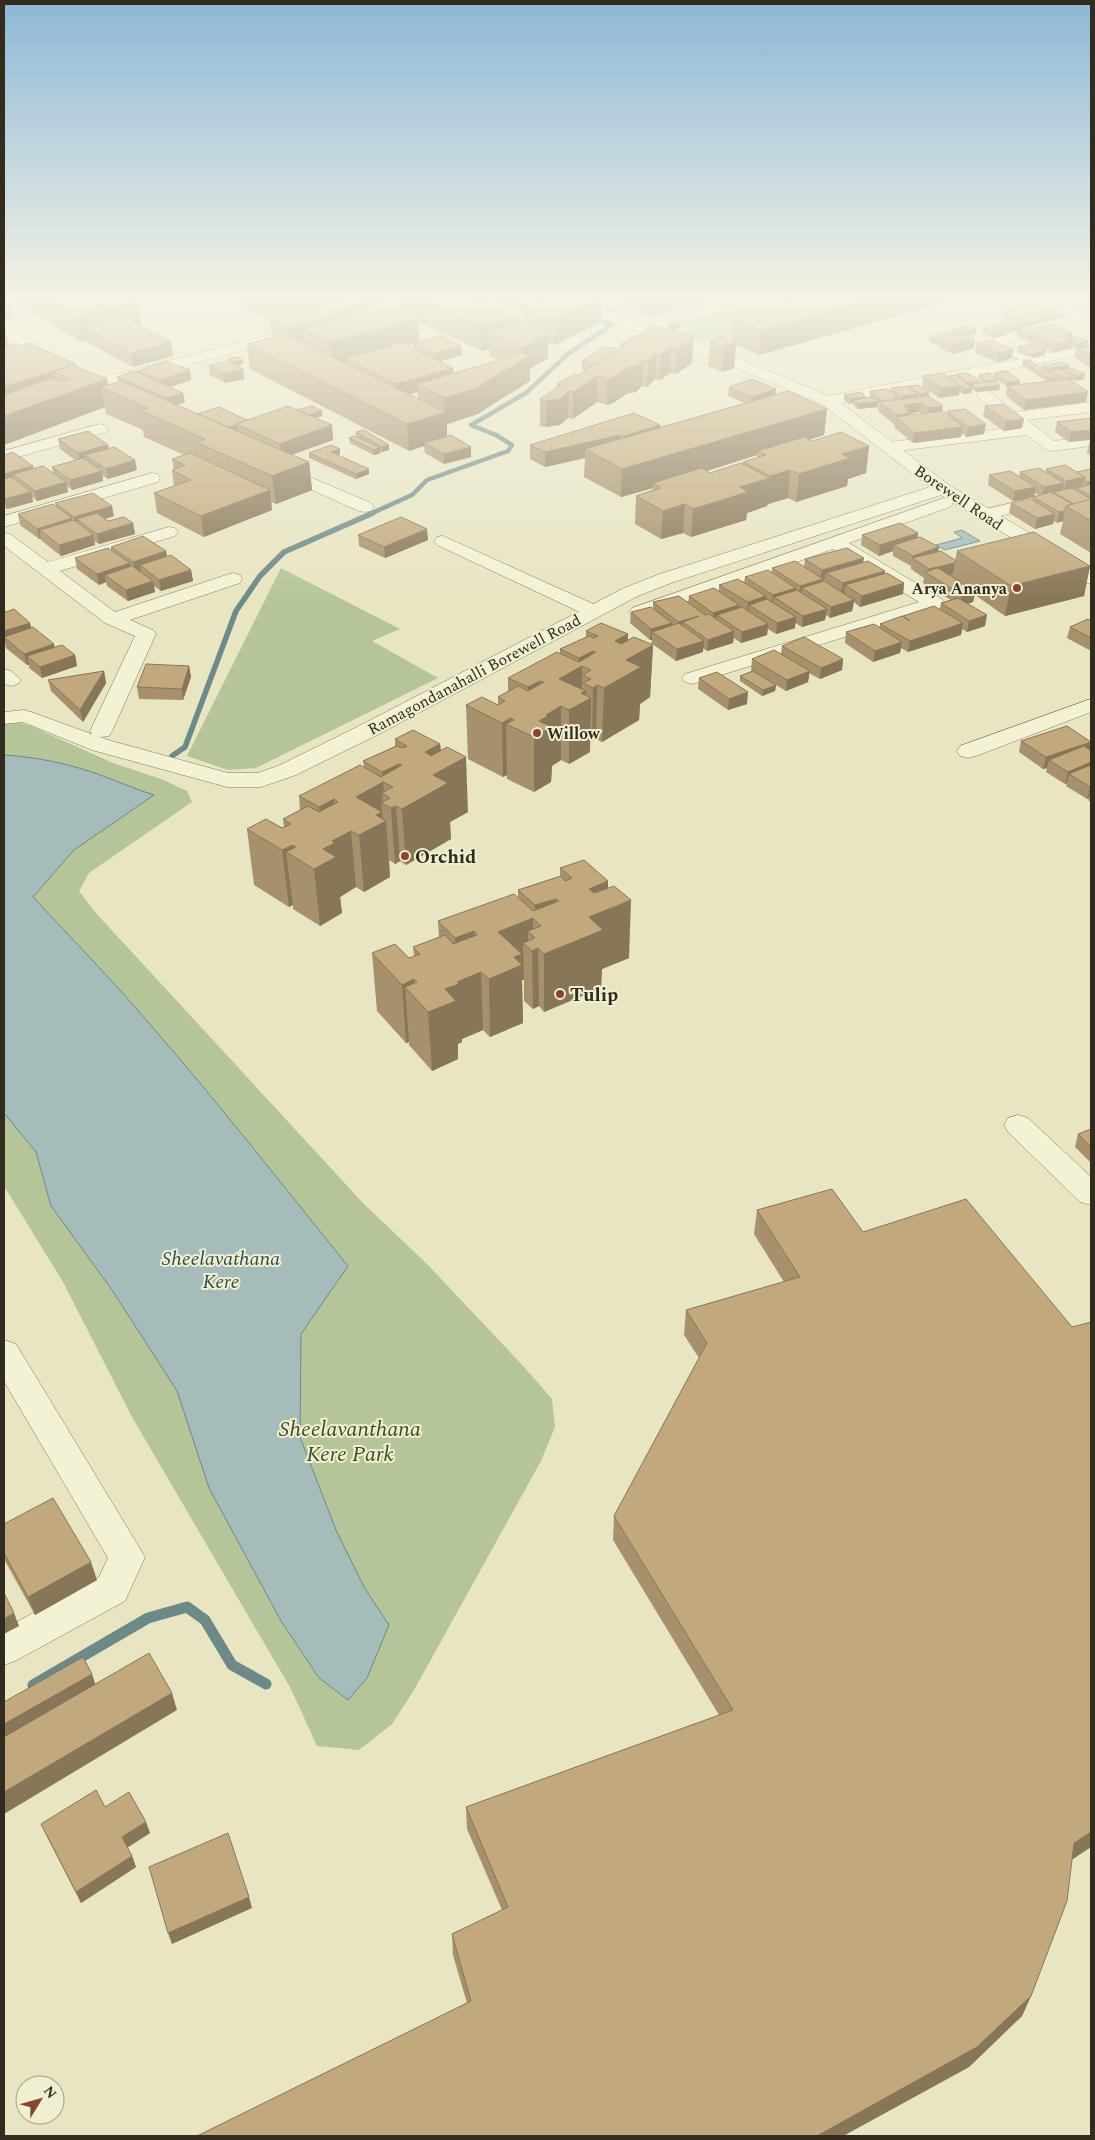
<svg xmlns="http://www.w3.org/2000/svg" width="1095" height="2140" font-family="Spectral,serif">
	<rect width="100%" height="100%" fill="#e8e5c3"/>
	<g fill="#b6c599">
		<path d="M763,300H861L701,343L675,333L689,329L675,323Z"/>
		<path d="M281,568L400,629L372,641L438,678L256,768L228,770L187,756Z"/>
		<path d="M4,722L20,723L31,726L113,763L161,779L187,791L192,802L89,873L79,891L95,912L363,1203L428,1265L525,1368L552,1399L555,1427L541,1461L414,1690L392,1724L359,1750L317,1746L291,1689L132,1417L63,1282L4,1186Z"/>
	</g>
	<g fill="#a5bcba" stroke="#6d8988">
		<path d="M962,530L980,541L945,550L936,545L962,538L954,532Z"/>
		<path d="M4,755C37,757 71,764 103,776C120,782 137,790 154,795L74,850L33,897C74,941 115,983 154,1029C221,1106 284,1187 348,1266L301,1334L300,1437L336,1530L364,1587L389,1625L367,1678L348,1700L319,1678L281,1621L209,1488L177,1391L112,1290L51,1206L36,1152L4,1113Z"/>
	</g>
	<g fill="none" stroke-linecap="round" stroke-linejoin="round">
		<path stroke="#6d8988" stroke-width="4.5" d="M370,514L412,495L427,480L508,451L512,445L496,435L471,425L526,393L568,354L612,325L597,318L621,305L644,300"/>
		<path stroke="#6d8988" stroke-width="5.5" d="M172,756L185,747L236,611L260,576L284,552L373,513"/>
		<path stroke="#6d8988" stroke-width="11" d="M33,1685L148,1618L187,1607L205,1620L232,1665L266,1684"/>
		<g stroke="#81785c" stroke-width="1">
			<g id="minor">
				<path d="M401,300H421L419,303L358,321L353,320L351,317L353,314Z"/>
				<path d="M1091,307V316L1008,343L1036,355L1091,345V353L828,406L822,404L820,401L822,398L828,396L1019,359L993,347L990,342L992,339Z"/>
				<path d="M4,327L9,328L90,381L284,331L289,332L291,335L289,338L88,391L83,389L4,337Z"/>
				<path d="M984,390L989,392L1016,412L1091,402V412L1027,420L1054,441L1091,436V446L1051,451L1045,449L1027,435L890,452L884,450L882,447L884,444L890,442L1016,427L979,398L976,395L979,392Z"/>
				<path d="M100,424L106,426L108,429L106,432L4,461V451Z"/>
				<path d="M277,463L371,503L374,507L371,511L365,512L359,511L271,472L269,468L271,464Z"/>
				<path d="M152,473L158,474L160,478L158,482L4,527V516Z"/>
				<path d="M1091,484V494L984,520L978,519L975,515L978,511Z"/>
				<path d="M944,498L950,499L953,503L950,507L849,543L942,599L945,603L942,607L692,684L685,682L682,678L685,674L919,602L833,549L646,616L639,618L632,616L629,612L632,608Z"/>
				<path d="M169,527L175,528L178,532L175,536L60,571L115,612L226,575L233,573L240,575L242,579L240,583L130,620L153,630L156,634L112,731L109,736L101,737L93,736L90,731L135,636L105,623L4,546V533L10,534L48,562Z"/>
				<path d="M443,536L600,607L603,611L600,615L593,617L586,615L437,545L434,541L437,537Z"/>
				<path d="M4,669L11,671L21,680L18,684L11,686L4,684Z"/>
				<path d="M1091,699V712L976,756L968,758L960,756L957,751L960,746Z"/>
				<path d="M1018,1115L1028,1118L1091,1177V1205L1080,1202L1008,1132L1004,1125L1008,1118Z"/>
				<path d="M4,1340L16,1344L145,1557L125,1601L17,1660L4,1665V1629L99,1577L108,1558L4,1381Z"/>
			</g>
		</g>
		<g stroke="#81785c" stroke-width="1">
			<path id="tertiary" d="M548,300H570L591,305L723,352L834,398L949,485L1091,570V584L1084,582L941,495L671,583L638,596L381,733L296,775L261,787H227L92,750L23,722L4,724V712L24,710L31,712L108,740L228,773H258L280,765L365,723L624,588L657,575L930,487L822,404L713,358L581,311L550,303Z"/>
		</g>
		<use href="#minor" fill="#f4f2d5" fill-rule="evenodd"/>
		<use href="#tertiary" fill="#f4f2d5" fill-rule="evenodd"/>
	</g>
	<g fill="#a7916c" fill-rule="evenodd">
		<path d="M12,300H135L142,326H140L171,342L173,356L133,367L87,342V340L80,341L12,302Z"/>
		<path d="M240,300H397L377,305L371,302V309L401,310L400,300H601V322L555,345L548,343V358L530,369V381L490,406L478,414L447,424V437L471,447V457L444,464L425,453L424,446L409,451L250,369L247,344L272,337L270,320L240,306ZM494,301V305L509,310L516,307V311L523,313V322L520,323L486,304ZM418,322L482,351L489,349V356L498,360L453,373V368L440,361L462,355L419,342ZM413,344V348L407,346ZM418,392V399L409,394Z"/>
		<path d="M627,300H719L649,317L627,307Z"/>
		<path d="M798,300H953L759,355L736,345L734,368L722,372L708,366L710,341H730L732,317Z"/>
		<path d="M1036,311L1064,317L1048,321H1047V322L1027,327L1026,326L1025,328L1008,333L1006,332L1005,335L994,338L982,333L983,329L997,327L998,324L1011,320L1002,317L1003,312L1029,315L1036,313Z"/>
		<path d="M668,323L681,327L672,330L668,328Z"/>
		<path d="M5,328L8,346H17L77,367L108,385L118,382L117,377L137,372V371L190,370L191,380L171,387L183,393L185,402L177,405L198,414L247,420L297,410L322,416L316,418L332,425L333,440L292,455L309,462L312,490L276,504L271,502L272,510L204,537L157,513L154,493L174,486L172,470H174L172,459L184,455L144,437L143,430L106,414L105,407L4,445Z"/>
		<path d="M649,328L692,360V363L676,374L670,373L660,380L655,379L647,387L642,386L636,392L628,393L613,403L607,405L597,402L573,419L568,418L560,425L546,427L540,426V399L557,388V384L579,375L585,371L582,370V361L618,349L620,347L621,344L627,341L628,339L637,336Z"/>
		<path d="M976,329L975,334L968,336L974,348L953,354L938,347L939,345L929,342V337L950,334L951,330Z"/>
		<path d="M1017,332L1072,336L1087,346L1082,347L1091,346V368L1074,357L1076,348L1072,347V348L1054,353L1030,343L1031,341H1028L1017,337Z"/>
		<path d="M977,344L1013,349L1012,358L997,362L975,353Z"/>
		<path d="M1018,347L1045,355L1032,358L1017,352Z"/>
		<path d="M228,359L243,364L237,366L243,369L244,379L225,383L210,375L209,365L228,361Z"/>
		<path d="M1023,360L1041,368L1042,366L1069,365V368L1084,379L1075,381L1072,379V381L1086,402L1024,410L1006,396L1007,387L997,380V382L1000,385L999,390L976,392L972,389L971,393L963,394L959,391V395L939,398L922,386L923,376L948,377L956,375V374L979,381V383L982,382L978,379L979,375L994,377L995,373L1019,385L1046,381L1022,365Z"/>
		<path d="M909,386L929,392V396L942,411L947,414V411L984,434L966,437L962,433L961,437L913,443L894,427L895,425L878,411L879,404L878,403V407L858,409L853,405V403L849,404L844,400V395L866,398H871L869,396L870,391H891V388H909ZM919,412L921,414L910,415V414Z"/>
		<path d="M729,387L775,394L827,409L824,435L809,440L812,441L869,446L866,473L848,479L847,486L796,502L788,498L768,504L767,506L747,513L746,520L691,537L683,533L661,539L635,524L636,496L652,490L653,488L621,497L584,477L585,458L545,467L530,459V445L660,425V428L744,403L728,396ZM757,455V458L743,462V464L710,473L707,471Z"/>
		<path d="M985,406L1022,428L1004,431L983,416Z"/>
		<path d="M1091,418L1069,442L1055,432L1057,422Z"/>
		<path d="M356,432L389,450L382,452L380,451L381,453L374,455L350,443L349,438L356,437Z"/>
		<path d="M58,439L108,445L109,449L137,470L108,479L102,475L103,481L72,490L67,486L68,492L37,501L32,497L33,502L7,509L4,507V455L33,466V469L53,473L52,467L75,460L60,449Z"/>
		<path d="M1091,442V456L1087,453L1089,443Z"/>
		<path d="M340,449V454L337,455L369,474L356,479L309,458V453Z"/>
		<path d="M1046,469L1077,472L1091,469V553L1060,534L1063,521L1057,523L1054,521L1053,524L1035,529L1009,513L1011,503L1032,500L1033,497L1013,501L988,485L989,475L1019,476L1020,472H1046ZM1035,493L1039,495L1034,496Z"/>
		<path d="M55,503L114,516L105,519L108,521L133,523L135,534L99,544L94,541L95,545L61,556L42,541L41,539H39L20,525L18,514L56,507Z"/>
		<path d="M918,533V538L939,547L938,552L955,560L957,551L1090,566L1084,596L1005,616L975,595L973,602L968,604L985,626L967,632L962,629L961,635L908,652L901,648L900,653L873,662L845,643L846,632L880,628V624L903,617V616L940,609L941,603L951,600L923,583L924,578L911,569V566L893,556V551L879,556L861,545L862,535Z"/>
		<path d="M358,535L428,540L385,558L359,546Z"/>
		<path d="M111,547L167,557L191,570L193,581L161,591L154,586L155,592L128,601L107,586L106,582L99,585L77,569L75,558L111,550Z"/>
		<path d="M805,559L863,562L885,571V573L904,583L903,594L860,607L854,602L852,611L830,618L826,615L825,620L802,627L795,623V628L776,634L768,629L767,635L741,643L734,638L733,643L707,651L703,648V652L676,661L651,643L652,640H650L630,623L631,612L653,608V602L688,603L689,596L719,591V585L744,583L745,577L772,572V568H804Z"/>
		<path d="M4,607L6,612L30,623L31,628L54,647L75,655L77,666L42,678L29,668V665H27L6,648L5,643H4Z"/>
		<path d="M1091,621V651L1067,638L1070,627Z"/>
		<path d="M586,631L628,634V640L653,645L650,697L640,704L639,720L602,742L596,739L592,741L590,740V752L569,764L561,760L552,766L551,782L534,792L507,779V775L503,777L468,759L466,705L498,704V697L508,691V678L560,653V649L586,637Z"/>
		<path d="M782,646L843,659L842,670L820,679L809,673L808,682L786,691L771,682L776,685L775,691L762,696L740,681V676L752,671L751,670L752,659L781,654Z"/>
		<path d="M189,666L191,677L183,700L139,699L137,687Z"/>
		<path d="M104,671L106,683L83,722L51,691L48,680Z"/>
		<path d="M699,678L747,704L728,710L698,689Z"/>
		<path d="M395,739L440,744L441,750L468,812L450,822L451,839L406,865L400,861L395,864L389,860L390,877L364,892L356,887L340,897L342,913L320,926L293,909V905L289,907L254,885L247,829L282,828L284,827L283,819L300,810L299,796L364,767L363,761L395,746Z"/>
		<path d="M1021,741L1090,750L1091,751V802L1088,800L1089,798L1087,799L1066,786L1067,783L1065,784L1046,772L1047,768L1043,769L1019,752Z"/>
		<path d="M560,868L608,881V888L629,958L602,969L601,988L544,1012L539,1006L533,1009L524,1001V980H522L523,1023L490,1037L483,1030L462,1039V1042L458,1044V1059L432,1071L409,1045V1042L406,1043L377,1011L372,953L409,958L414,956L413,947L439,937L438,921L518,898V890L560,876Z"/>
		<path d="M1091,1129V1163L1075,1147L1078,1134Z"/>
		<path d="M832,1189L1072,1860L1031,1996L1022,2016L969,2067L843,2136H197L467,2003L453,1955L452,1934L502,1910L467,1829L466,1807L719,1715L613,1540L614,1516L699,1358L684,1335L686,1310L784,1282L754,1234L757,1210Z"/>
		<path d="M4,1524L97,1580L35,1615L4,1559Z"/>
		<path d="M105,1807L146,1822L150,1833L127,1848L132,1856L136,1867L81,1903L46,1835L41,1824Z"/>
	</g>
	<g fill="#887658" fill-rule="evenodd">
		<path d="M297,300H330L332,315L345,306L371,300V309L358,314L355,313L356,331L303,329L305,349L289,353L287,328H285L282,303Z"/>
		<path d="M376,300H397L377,305Z"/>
		<path d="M465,300H494V301L465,313Z"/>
		<path d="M511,300H531L516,302V307L509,310V301Z"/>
		<path d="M598,300H601V322L555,345V320Z"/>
		<path d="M650,300H719L649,317Z"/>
		<path d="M871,300H953L759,355L761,330Z"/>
		<path d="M139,301L142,326L100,336L85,328L87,340L80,341L75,317Z"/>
		<path d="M11,303L14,317L4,319V305Z"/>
		<path d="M1065,312L1064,317L1048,321L1049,317Z"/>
		<path d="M1029,313L1028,318H1017L1016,321H1014L1015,317Z"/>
		<path d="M519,315L520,340L488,331L489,349L482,351L481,326Z"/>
		<path d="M1047,317V322L1027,327L1028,322Z"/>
		<path d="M418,318L419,342L353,361L345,358L346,363L332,367L330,342Z"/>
		<path d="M681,323V327L672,330V325Z"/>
		<path d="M1026,324L1025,328L1008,333L1009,328Z"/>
		<path d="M5,328L9,346L4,347V329Z"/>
		<path d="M976,329L975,334L959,338L960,334Z"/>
		<path d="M1006,331L1005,335L994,338L995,334Z"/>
		<path d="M548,333V358L530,369V381L490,406L478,414L447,424V439L424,443V446L409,451L407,424L445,413L444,398L489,380L523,359V348Z"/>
		<path d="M1073,333L1072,337L1062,336Z"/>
		<path d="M694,335L692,363L676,374L677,349Z"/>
		<path d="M1032,336L1031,341H1028L1029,337Z"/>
		<path d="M975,339L974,348L953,354L954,344Z"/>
		<path d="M1074,339L1072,348L1054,353L1056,344Z"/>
		<path d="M1088,341L1087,346L1077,349V344Z"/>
		<path d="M171,342L173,356L133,367L131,353Z"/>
		<path d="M736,343L734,368L722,372L724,347Z"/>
		<path d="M461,346L462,355L434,363L433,354Z"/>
		<path d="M671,347L670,373L660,380L661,355Z"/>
		<path d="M1013,349L1012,358L997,362L999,353Z"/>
		<path d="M1046,350L1045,355L1032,358L1033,354Z"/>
		<path d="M656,354L655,379L647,387L648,361Z"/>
		<path d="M243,360V364L232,367V362Z"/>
		<path d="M643,360L642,386L636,392L628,393L613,403L607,405V379L628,367Z"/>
		<path d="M76,364L81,388L107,379L109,391L101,387L105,407L4,445V387ZM54,372L71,379L58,396Z"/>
		<path d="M1069,365L1068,370L1063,369V371H1051L1050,374H1048L1049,369Z"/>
		<path d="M453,368V382L417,384L418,392L397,398L396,384Z"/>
		<path d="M243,369L244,379L225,383L223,374Z"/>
		<path d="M190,370L191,380L162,390L161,380Z"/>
		<path d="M1085,374L1084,379L1075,381L1076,376Z"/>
		<path d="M597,376V402L573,419V392Z"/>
		<path d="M1073,376L1072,381L1063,383L1064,378Z"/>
		<path d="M1058,377L1057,382L1049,383L1050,378Z"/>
		<path d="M979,381V386L972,384L971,387L967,388L968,383Z"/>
		<path d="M1020,381L1019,386H1007L1008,382Z"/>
		<path d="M1000,385L999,390L976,392L977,388Z"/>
		<path d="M960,386L959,395L939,398L941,388Z"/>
		<path d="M972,388L971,393L963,394L964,389Z"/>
		<path d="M776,389L775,399L751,407L752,397Z"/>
		<path d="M569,391L568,418L560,425L546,427V401Z"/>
		<path d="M929,392L928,397L920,399V394Z"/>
		<path d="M1088,392L1086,402L1024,410L1026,400Z"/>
		<path d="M183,393L185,402L167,408L166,398Z"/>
		<path d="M917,394V399L900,401L901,396Z"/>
		<path d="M866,397L865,402L853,400V403L849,404L850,399Z"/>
		<path d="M878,402V407L858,409L859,404Z"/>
		<path d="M921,403L919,412L910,414L909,423L896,417V415L904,405Z"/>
		<path d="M943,406L941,416L927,418L928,408Z"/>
		<path d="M827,409L824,435L764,454L758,451L757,455L658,486L653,483V488L621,497L622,469Z"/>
		<path d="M322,411V416L306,421V416Z"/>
		<path d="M1024,419L1022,428L1004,431L1006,421Z"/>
		<path d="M986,424L984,434L966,437L968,427Z"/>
		<path d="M237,425L238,435L228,428Z"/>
		<path d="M332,425L333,440L282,458L280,444Z"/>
		<path d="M660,425L659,440L624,451V436Z"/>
		<path d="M963,427L961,437L913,443L914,433Z"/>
		<path d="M1091,430V440L1069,442L1071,432Z"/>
		<path d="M620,435V450L585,449V458L545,467V452Z"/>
		<path d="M108,445L110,455H85L86,462L80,463L78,453Z"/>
		<path d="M389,445V450L382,452V447Z"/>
		<path d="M869,446L866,473L848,479L847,486L796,502L799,474L842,454Z"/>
		<path d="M471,447V457L444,464V454Z"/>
		<path d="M380,448L381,453L374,455V450Z"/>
		<path d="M340,449V454L331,457V452Z"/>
		<path d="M135,460L137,470L108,479L106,469Z"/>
		<path d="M309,462L312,490L276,504L272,476Z"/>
		<path d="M33,466L35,476L13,474L14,482L4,485V474Z"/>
		<path d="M369,469V474L356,479V474Z"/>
		<path d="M790,470L788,498L768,504L767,506L747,513L746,520L691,537L693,509L740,487L770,478V476Z"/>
		<path d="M102,471L103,481L72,490L70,480Z"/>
		<path d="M1085,477L1082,487L1064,491L1066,481Z"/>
		<path d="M1091,481V486L1086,487L1087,482Z"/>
		<path d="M66,482L68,492L37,501L35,491Z"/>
		<path d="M1064,483L1062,493L1053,492V495L1042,497L1044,487Z"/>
		<path d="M1036,487L1034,497L1013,501L1015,491Z"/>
		<path d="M270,490L272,510L204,537L201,516Z"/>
		<path d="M31,492L33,502L7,509L4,499Z"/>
		<path d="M685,504L683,533L661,539L663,511Z"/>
		<path d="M112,506L114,516L85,525L77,519L78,527H76L74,517Z"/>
		<path d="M1065,511L1063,521L1057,523L1059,512Z"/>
		<path d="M1055,514L1053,524L1035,529L1037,518Z"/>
		<path d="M72,518L74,529L40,530L41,539H39L37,529Z"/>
		<path d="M133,523L135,534L99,544L97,534Z"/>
		<path d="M427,529L428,540L385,558L384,547Z"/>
		<path d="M918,533L917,543L894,545L893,551L879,556L880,545Z"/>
		<path d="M93,535L95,545L61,556L59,545Z"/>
		<path d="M939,547L937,558H913V556Z"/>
		<path d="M166,551L168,561L140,565L141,571L135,573L133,562Z"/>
		<path d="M864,558L862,569L826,573L825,579L823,580L822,590L802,588L801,597H799L800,586L820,580L822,570Z"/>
		<path d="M130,563L132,574L105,575L106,582L99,585L97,574Z"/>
		<path d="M955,563L953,574L935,578L928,574L929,569Z"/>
		<path d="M1090,566L1084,596L1005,616L1011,586Z"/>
		<path d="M191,570L193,581L161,591L159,580Z"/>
		<path d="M885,571L884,582L845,585L844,594H841L843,583Z"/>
		<path d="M153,581L155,592L128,601L126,590Z"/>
		<path d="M904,583L903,594L860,607L862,596Z"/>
		<path d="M796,588L795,599L774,597L773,606H772L773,595Z"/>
		<path d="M975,591L973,602L960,606L962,595Z"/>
		<path d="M766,596L765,607L749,605L748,612L747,613L748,602Z"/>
		<path d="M854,600L852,611L830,618L831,607Z"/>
		<path d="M739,605L738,616L717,615L716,622L713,624V613Z"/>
		<path d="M827,609L825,620L802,627L803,616Z"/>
		<path d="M987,615L985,626L967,632L969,621Z"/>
		<path d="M699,616L683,622L682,632L677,633L678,622Z"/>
		<path d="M796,617L795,628L776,634L777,623Z"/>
		<path d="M30,623L32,634L4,637V631Z"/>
		<path d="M672,623L671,634L652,632V640H650L651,629Z"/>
		<path d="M963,623L961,635L908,652L910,641Z"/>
		<path d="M768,624L767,635L741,643L742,632Z"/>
		<path d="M734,631L733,643L707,651L708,640Z"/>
		<path d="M628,634L627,659L653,645L650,697L640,704L639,720L602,742L604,688L615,641Z"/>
		<path d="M704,641L703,652L676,661L677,649Z"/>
		<path d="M902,642L900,653L873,662L875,651Z"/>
		<path d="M54,644L56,656H27L29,665H27L24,654Z"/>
		<path d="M593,651V687L591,670L582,666V693L586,691V701L591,698L590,752L569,764V710L561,706V760L552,766L551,782L534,792V737L528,735V687L540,681V721L546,715L559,679L579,668V658Z"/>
		<path d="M75,655L77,666L42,678L40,667Z"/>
		<path d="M843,659L842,670L820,679L821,668Z"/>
		<path d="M189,666L191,677L183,700L182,689Z"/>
		<path d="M104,671L106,683L83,722L80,710Z"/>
		<path d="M810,671L808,682L786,691L787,680Z"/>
		<path d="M597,685L596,739L592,741L593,688Z"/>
		<path d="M776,685L775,691L762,696L763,690Z"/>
		<path d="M748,692L747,704L728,710L729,699Z"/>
		<path d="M511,718V727L506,724L507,775L503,777L502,723Z"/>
		<path d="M1091,742L1089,754L1049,760L1047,768L1043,769L1046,757Z"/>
		<path d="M440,744L442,770L466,757L468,812L450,822L451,839L406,865L402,809L396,806L400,861L395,864L391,808L393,787L383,782L384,794L382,793L383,804L381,803L383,822L386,821L390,877L364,892L356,797L383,782L382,772L399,764L402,809L425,752Z"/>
		<path d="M1091,762V773L1069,774L1067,783L1065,784L1068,772Z"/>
		<path d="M1091,786L1089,798L1087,799L1090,787Z"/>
		<path d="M334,799L337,838L351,831L356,887L340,897L342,913L320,926L314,869L325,863L319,807Z"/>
		<path d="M293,845L294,857L286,852L293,905L289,907L282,850Z"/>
		<path d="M608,881V910L631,900L629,958L602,969L601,988L544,1012V954L541,926L535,920V905L556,899V949L589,889Z"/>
		<path d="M533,918V937L528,931V947L523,943L524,980H522L523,1023L490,1037L489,979L498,932Z"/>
		<path d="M474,931L476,974L481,972L483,1030L462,1039V1042L458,1044V1059L432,1071L428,1012L445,989L457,985L455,938Z"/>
		<path d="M538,948L539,1006L533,1009L532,951Z"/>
		<path d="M414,979L416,999L405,987L409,1042L406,1043L402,985Z"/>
		<path d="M91,1562L97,1580L35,1615L28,1597Z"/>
		<path d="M14,1613L19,1626L4,1634V1619Z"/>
		<path d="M92,1674L96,1686L4,1739V1724Z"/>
		<path d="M172,1693L177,1710L4,1814V1792Z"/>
		<path d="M146,1822L150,1833L126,1848L122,1837Z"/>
		<path d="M1091,1832V1847L1064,1865L1074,1843Z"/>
		<path d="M132,1856L136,1867L81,1903L76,1892Z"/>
		<path d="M249,1897L252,1908L172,1944L168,1933Z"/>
		<path d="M1031,1996L1022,2016L969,2067L843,2136H817Z"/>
	</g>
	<g fill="#c2a97d" stroke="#887658">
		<path d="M4,300H5L11,303L4,305Z"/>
		<path d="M45,300H135L139,301L75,317Z"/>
		<path d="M274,300H297L282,303Z"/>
		<path d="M331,300H349L337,303Z"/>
		<path d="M349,300H361L368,303L344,309L348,311L287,328L270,320Z"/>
		<path d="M361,300H371L365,301Z"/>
		<path d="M420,300H472L519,315L481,326Z"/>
		<path d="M521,300H549L533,307L516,302Z"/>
		<path d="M549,300H598L555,320L523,312Z"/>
		<path d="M798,300H871L761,330L732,317Z"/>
		<path d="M387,304L418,318L330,342L303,329L358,314L355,313Z"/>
		<path d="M1052,307L1065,312L1049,317L1036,311Z"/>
		<path d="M1017,309L1029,313L1015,317L1003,312Z"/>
		<path d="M1036,313L1047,317L1028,322L1017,318Z"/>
		<path d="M125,318L171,342L131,353L85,328Z"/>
		<path d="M1015,319L1026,324L1009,328L998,324Z"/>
		<path d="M677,321L681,323L672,325L668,323Z"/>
		<path d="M522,322L548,333L523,348L488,331Z"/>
		<path d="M1051,324L1073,333L1064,335L1050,329L1032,334V336L1029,337L1017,332Z"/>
		<path d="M654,326L694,335L690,337L693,338L677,349L671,347L661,355L656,354L648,361L643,360L637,366L628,367L614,377L607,379L597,376L573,392L569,391L560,399L546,401L540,399L561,385L557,384L574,374L579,375L649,328Z"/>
		<path d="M967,326L976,329L958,333L951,330Z"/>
		<path d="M994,326L1006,331L995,334L983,329Z"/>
		<path d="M1050,329L1074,339L1056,344L1032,334Z"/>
		<path d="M947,332L952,335L940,338L939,341L929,337Z"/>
		<path d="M961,333L975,339L954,344L940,338Z"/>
		<path d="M285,334L446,412L407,424L247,344Z"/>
		<path d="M441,336L461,346L433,354L413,344Z"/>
		<path d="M635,336H637L631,340L628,339Z"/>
		<path d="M1074,336L1088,341L1077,344L1073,342L1074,339L1069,337Z"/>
		<path d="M722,337L736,343L724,347L710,341Z"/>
		<path d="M991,340L1013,349L999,353L977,344Z"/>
		<path d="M626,341L629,342L624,345L621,344Z"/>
		<path d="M28,343L76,364L72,365L107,379L4,416V395L52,378L62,382L71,379L54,372L70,366L4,387V350Z"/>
		<path d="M401,343L453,368L396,384L345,358Z"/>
		<path d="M16,344L17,346L4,350V347Z"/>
		<path d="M1031,344L1046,350L1033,354L1018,347Z"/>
		<path d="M1091,346V357L1076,348Z"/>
		<path d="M605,347L618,349L596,364L582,361Z"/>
		<path d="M524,353L530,356L489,380L477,388L444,398L417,384Z"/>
		<path d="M239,357L243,360L232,362L228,359Z"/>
		<path d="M1023,360H1030L1047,372L1058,377L1050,378L1040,373L1044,372H1039Z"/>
		<path d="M166,361L190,370L161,380L137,371Z"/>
		<path d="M228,361L243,369L223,374L209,365Z"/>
		<path d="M1062,362L1069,365L1049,369L1042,366Z"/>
		<path d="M1071,368L1085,374L1076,376L1063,369Z"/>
		<path d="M1060,369L1073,376L1064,378L1051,371Z"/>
		<path d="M134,371L183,393L166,398L117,377Z"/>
		<path d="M1007,371L1020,381L1008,382L995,373Z"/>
		<path d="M943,373L960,386L941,388L923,376Z"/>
		<path d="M968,373L979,381L968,383L956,374Z"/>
		<path d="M989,373L997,379L987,381L979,375Z"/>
		<path d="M956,375L972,388L964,389L948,376Z"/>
		<path d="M752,379L776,389L752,397L729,387Z"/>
		<path d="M1069,379L1088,392L1026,400L1007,386Z"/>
		<path d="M121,381L309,462L272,476L196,442L205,439L140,410L148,408L101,387Z"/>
		<path d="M995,381L1000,385L977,388L972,384Z"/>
		<path d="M918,385L929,392L920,394L909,386Z"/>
		<path d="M908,386L917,394L901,396L891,388Z"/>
		<path d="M888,389L898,396L893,397L897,399L883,401L870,391Z"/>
		<path d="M788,391L827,409L622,469L585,449Z"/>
		<path d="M861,392L866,397L850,399L844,395Z"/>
		<path d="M929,396L943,406L928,408L921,403L904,405L909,409L906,410L911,413L896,415L879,402Z"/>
		<path d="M873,397L878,402L859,404L853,400Z"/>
		<path d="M1003,404L1024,419L1006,421L985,406Z"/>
		<path d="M288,406L332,425L280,444L236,424Z"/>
		<path d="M312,406L322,411L309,415L297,410Z"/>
		<path d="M219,407L247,420L229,427L198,414Z"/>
		<path d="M965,409L986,424L968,427L947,411Z"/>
		<path d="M943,411L963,427L914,433L896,417Z"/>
		<path d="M634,413L660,425L624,436L620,435L545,452L530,445Z"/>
		<path d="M1091,418V430L1071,432L1057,422Z"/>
		<path d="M364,430L389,445L382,447L356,432Z"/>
		<path d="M88,431L108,445L78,453L58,439Z"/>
		<path d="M841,432L869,446L842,454L850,458L799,474L790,470L770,476L743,462L766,455L758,451L804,437L812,441Z"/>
		<path d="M451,435L471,447L444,454L424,443Z"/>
		<path d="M355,436L380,448L374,450L349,438Z"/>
		<path d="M331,445L340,449L331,452L369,469L356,474L309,453Z"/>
		<path d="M114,447L135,460L106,469L85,455Z"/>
		<path d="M13,452L33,466L4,474V455Z"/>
		<path d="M190,453L270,490L201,516L154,493L191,480L172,470L185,465L172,459Z"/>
		<path d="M83,458L102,471L70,480L52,467Z"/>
		<path d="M741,463L770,478L740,487L748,492L693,509L685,504L663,511L636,496L661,488L653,483L702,468L710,473Z"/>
		<path d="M1065,465L1085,477L1066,481L1046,469Z"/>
		<path d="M43,466L66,482L35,491L13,474Z"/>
		<path d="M1039,468L1064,483L1044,487L1020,472Z"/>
		<path d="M1091,469V481L1087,482L1084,480L1085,477L1077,472Z"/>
		<path d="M1010,471L1036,487L1015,491L989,475Z"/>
		<path d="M11,477L31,492L4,499V479Z"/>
		<path d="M1091,484V496L1077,488Z"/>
		<path d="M1072,488L1091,499L1074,504L1053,492Z"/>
		<path d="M1051,492L1072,504L1066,506L1065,511L1059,512L1033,497Z"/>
		<path d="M93,493L112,506L74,517L55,503Z"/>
		<path d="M1029,498L1055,514L1037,518L1011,503Z"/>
		<path d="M1091,499V521L1066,506Z"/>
		<path d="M53,504L72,518L37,529L18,514Z"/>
		<path d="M97,513L108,521L124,517L133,523L97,534L77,519Z"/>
		<path d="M401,517L427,529L384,547L358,535Z"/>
		<path d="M74,520L93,535L59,545L40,530Z"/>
		<path d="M900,523L918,533L880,545L862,535Z"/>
		<path d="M1034,532L1090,566L1011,586L957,551Z"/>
		<path d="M143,536L166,551L133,562L111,547Z"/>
		<path d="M920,537L939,547L913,556L894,545Z"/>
		<path d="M108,548L130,563L97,574L75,558Z"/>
		<path d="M847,548L864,558L822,570L805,559Z"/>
		<path d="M941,551L955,560V563L929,569L912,558Z"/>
		<path d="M171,555L191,570L159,580L140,565Z"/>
		<path d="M795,561L823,579L800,586L772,568Z"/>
		<path d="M868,561L885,571L843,583L826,573Z"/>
		<path d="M132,566L153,581L126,590L105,575Z"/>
		<path d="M938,568L975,591L962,595L925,572Z"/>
		<path d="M768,570L796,588L773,595L745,577Z"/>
		<path d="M887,573L904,583L862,596L845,585Z"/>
		<path d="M738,579L766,596L748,602L719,585Z"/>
		<path d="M824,581L854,600L831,607L802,588Z"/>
		<path d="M714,588L739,605L713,613L689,596Z"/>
		<path d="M797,590L827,609L803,616L774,597Z"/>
		<path d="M679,596L705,615L709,614L734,631L708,640L683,622L699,616L678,622L653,602Z"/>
		<path d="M958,598L987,615L969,621L941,603Z"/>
		<path d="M767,599L796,617L777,623L749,605Z"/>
		<path d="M934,606L963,623L910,641L880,624L902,616L910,621L903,616Z"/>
		<path d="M651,607L672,623L651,629L631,612Z"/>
		<path d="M742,607L768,624L742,632L717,615Z"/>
		<path d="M14,609L30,623L4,631V613Z"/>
		<path d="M1088,619L1091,621V638L1070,627Z"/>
		<path d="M601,623L628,634L615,641L621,644L634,637L653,645L626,660L641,667L604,688L597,685L593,688L583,683L591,679L583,675L591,670L582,666L559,679L586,691L581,693L591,698L569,710L561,706L546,715L548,716L539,721L552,727L534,737L506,724L514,720L511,718L502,723L466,705L482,697L498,705L505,701L498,697L518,686L528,691L544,682L540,681L528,687L508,678L557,652L579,662L596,652L593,651L579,658L560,649L589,636L594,638L598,636L586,631Z"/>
		<path d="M679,623L704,641L677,649L652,632Z"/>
		<path d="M874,624L902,642L875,651L846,632Z"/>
		<path d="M33,627L54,644L24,654L4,637Z"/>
		<path d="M804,637L843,659L821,668L782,646Z"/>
		<path d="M62,645L75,655L40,667L27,656Z"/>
		<path d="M774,650L810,671L787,680L752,659Z"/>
		<path d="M146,664L189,666L182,689L137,687Z"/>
		<path d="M104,671L80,710L48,680Z"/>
		<path d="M753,671L776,685L763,690L740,676Z"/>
		<path d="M717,672L748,692L729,699L699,678Z"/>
		<path d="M1067,726L1091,742L1046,757L1021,741Z"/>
		<path d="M413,730L440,744L425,752L431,756L447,747L466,757L433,775L448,783L402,809L396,806L391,808L381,803L390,798L382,793L393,787L383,782L356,797L382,812L376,815L386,821L359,835L351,831L332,841L335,843L323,849L336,857L314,869L286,852L296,847L293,845L282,850L247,829L266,819L282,828L291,824L283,819L308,806L319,812L338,802L334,799L319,807L299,796L360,765L381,777L402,765L399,764L382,772L363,761L397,746L403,748L407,746L395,739Z"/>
		<path d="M1084,746L1091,751V762L1068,772L1049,760Z"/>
		<path d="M1091,765V786L1090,787L1069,774Z"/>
		<path d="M584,860L608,881L589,889L594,893L614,886L631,900L589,917L603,930L544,954L538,948L532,951L523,943L535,938L528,931L541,926L533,918L498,932L522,954L514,957L522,965L489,979L481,972L457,982L459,984L445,989L456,1001L428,1012L405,987L417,982L414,979L402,985L372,953L395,944L409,958L420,954L413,947L445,935L453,944L477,935L474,931L455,938L438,921L514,894L533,911L559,901L556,899L535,905L518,890L561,876L565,881L572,878L560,868Z"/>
		<path d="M1091,1129V1147L1078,1134Z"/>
		<path d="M832,1189L863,1232L966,1199L1072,1327L1091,1322V1832L1074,1843L1067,1901L1031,1996L977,2047L817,2136H197L471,2001L452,1934L508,1907L466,1807L733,1710L614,1516L707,1343L686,1310L800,1277L757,1210Z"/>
		<path d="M53,1498L91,1562L28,1597L4,1553V1524Z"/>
		<path d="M4,1593L14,1613L4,1619Z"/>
		<path d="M149,1653L172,1693L4,1792V1737Z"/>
		<path d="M83,1657L92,1674L4,1724V1702Z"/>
		<path d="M96,1790L105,1807L129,1792L146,1822L122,1837L132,1856L76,1892L41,1824Z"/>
		<path d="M228,1833L249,1897L168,1933L149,1867Z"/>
	</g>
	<linearGradient id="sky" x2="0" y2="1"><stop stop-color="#8db7d6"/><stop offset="0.5" stop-color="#f5f3e4"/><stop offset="1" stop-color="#f5f3e4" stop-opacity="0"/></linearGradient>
	<rect width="1095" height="599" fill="url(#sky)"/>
	<g fill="#894533" stroke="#f1efd2" stroke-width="2">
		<circle cx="1017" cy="588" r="5"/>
		<circle cx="537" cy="733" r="5"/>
		<circle cx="405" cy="856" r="5"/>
		<circle cx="560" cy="994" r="5"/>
	</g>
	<g text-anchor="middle" stroke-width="4" stroke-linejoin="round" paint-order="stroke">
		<g font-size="16" fill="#322c1e" stroke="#f1efd2">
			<text transform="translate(959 497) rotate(34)" y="6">Borewell Road</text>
			<text transform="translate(474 674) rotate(-28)" y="6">Ramagondanahalli Borewell Road</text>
		</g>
		<g font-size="16" font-weight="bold" fill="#322c1e" stroke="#f1efd2" text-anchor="end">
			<text x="1007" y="594">Arya Ananya</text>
			<text x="547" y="739" text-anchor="start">Willow</text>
		</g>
		<g font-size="19" font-weight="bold" fill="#322c1e" stroke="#f1efd2" text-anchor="start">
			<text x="415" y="863">Orchid</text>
			<text x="570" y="1001">Tulip</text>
		</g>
		<g font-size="20" font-style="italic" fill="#2f4b50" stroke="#f1efd2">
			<text x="221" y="1265">Sheelavathana<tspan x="221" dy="23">Kere</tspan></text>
		</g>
		<g font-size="22" font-style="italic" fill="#3b4c27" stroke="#f1efd2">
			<text x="350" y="1436">Sheelavanthana<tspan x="350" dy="25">Kere Park</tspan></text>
		</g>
	</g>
	<rect width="1095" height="2140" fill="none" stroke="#322c1e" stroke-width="10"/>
	<g transform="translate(40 2100) rotate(53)"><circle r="24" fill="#f1efd2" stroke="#a5a18a"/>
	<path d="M0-4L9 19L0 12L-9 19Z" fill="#894533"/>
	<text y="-8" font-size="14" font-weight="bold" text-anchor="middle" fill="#322c1e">N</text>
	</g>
</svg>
